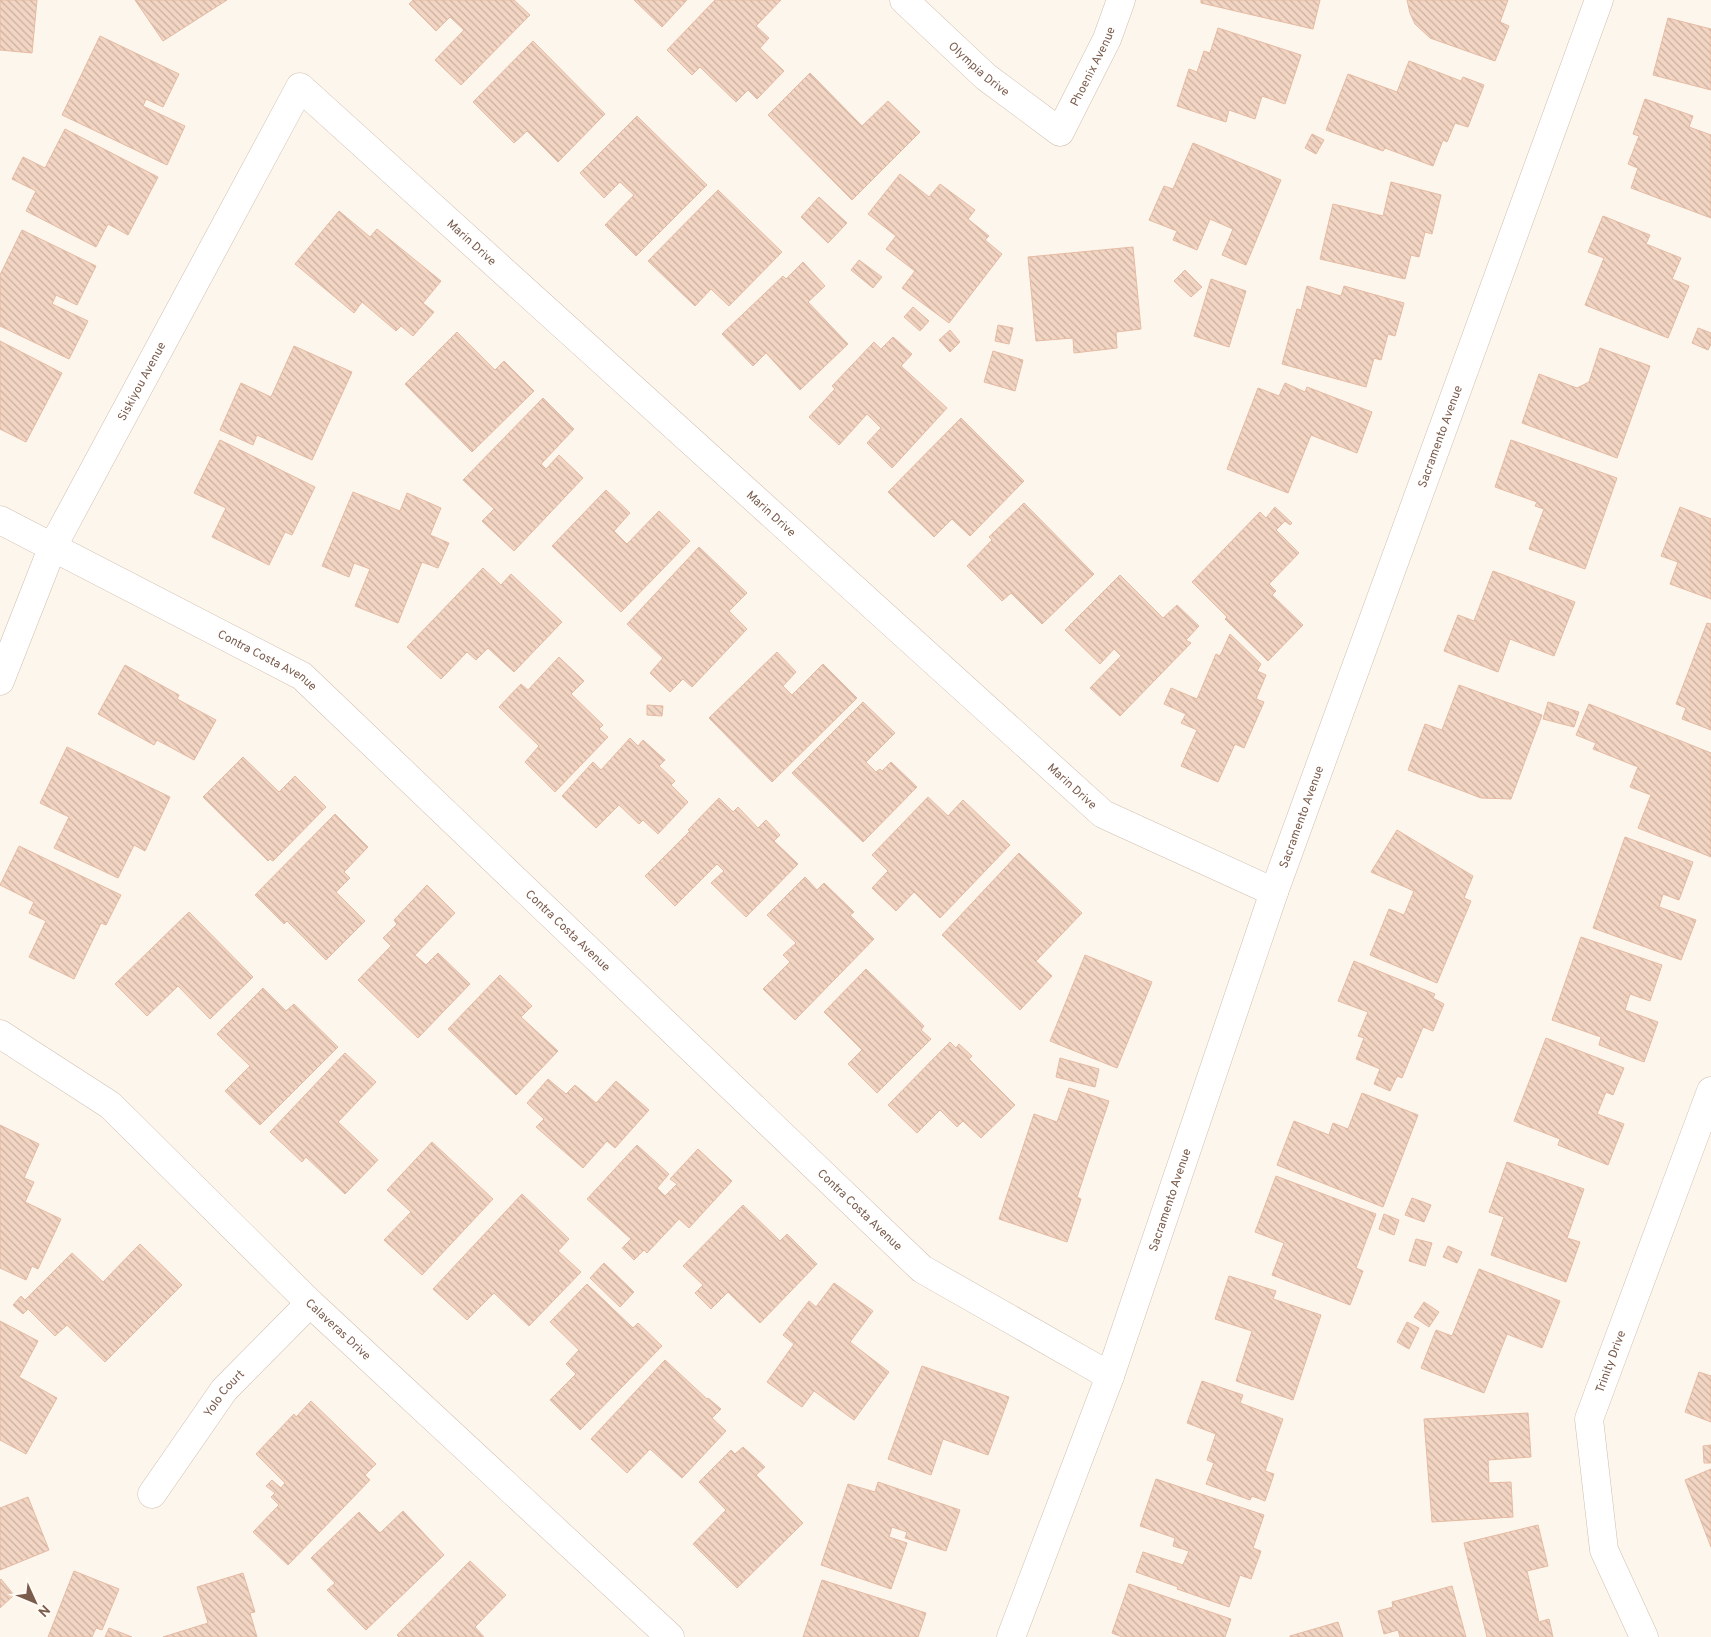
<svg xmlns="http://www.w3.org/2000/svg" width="1711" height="1637" font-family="Overpass,sans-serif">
	<defs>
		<pattern id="building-back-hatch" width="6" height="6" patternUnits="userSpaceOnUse" patternTransform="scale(1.25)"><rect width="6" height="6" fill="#f3d5c3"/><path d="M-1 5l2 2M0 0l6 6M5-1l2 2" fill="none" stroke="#cab0a1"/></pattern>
	</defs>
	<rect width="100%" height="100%" fill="#fdf6ec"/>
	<g fill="url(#building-back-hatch)" stroke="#e6bba3">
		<path d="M0,0H37L32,53L0,50Z"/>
		<path d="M135,0H227L163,41Z"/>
		<path d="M413,0H514L530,15L461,85L435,60L464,30L450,17L436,31L409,4Z"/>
		<path d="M634,0H687L662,27Z"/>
		<path d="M715,0H781L756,26L769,38L760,48L784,71L757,99L748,90L736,102L700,67L692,75L667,50Z"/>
		<path d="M1201,0H1320L1313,29L1201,3Z"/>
		<path d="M1407,0H1508L1500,22L1509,26L1495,61L1430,38L1415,24L1410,13Z"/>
		<path d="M1668,18L1711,29V90L1653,75Z"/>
		<path d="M1218,28L1301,55L1285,104L1262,96L1255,119L1229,110L1226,122L1177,106L1189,69L1197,72L1204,51L1210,53Z"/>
		<path d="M100,36L179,74L163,107L146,99L143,106L185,126L167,165L62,115Z"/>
		<path d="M533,41L605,114L558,162L527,131L514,143L473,102Z"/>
		<path d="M1409,61L1461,81L1463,77L1484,85L1468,127L1455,123L1447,142L1443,140L1433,166L1385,148L1383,151L1326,130L1348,74L1397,92Z"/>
		<path d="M810,73L862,126L888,101L920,132L852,200L768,115Z"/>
		<path d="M1645,99L1693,116L1689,127L1711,135V218L1631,188L1638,168L1628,164L1639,136L1633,134Z"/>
		<path d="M637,116L707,185L636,256L605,225L634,195L620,182L604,198L580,173Z"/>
		<path d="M65,129L158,177L128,235L108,224L96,247L26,211L36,191L12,179L23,157L45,168Z"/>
		<path d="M1312,134L1324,140L1316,154L1305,148Z"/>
		<path d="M1193,143L1281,180L1246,265L1222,255L1233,229L1210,219L1197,250L1173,240L1177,231L1149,220L1164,186L1173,189Z"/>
		<path d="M900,174L929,197L940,184L975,210L968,219L989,236L985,240L1002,254L949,323L902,288L915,271L886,249L896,236L868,214Z"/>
		<path d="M1391,182L1441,195L1432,234L1425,232L1419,257L1411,255L1405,279L1320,259L1333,204L1383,216Z"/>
		<path d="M718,190L782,252L729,306L711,289L695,306L648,261Z"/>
		<path d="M819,197L847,223L828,243L801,217Z"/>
		<path d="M339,211L370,237L377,229L441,281L423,303L434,312L413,336L401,326L396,331L362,302L354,313L295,264Z"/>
		<path d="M1603,216L1650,235L1646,244L1681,258L1672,279L1689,286L1668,338L1585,305L1604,258L1588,252Z"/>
		<path d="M22,230L96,266L77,305L56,295L52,304L88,321L69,359L0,326V275Z"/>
		<path d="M1133,247L1141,329L1116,332L1117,348L1074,353L1073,338L1036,341L1028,257Z"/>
		<path d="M859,260L882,277L873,288L851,270Z"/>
		<path d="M803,262L825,286L808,302L848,344L800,390L766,353L753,366L722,334L783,276L786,279Z"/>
		<path d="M1185,270L1202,287L1191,297L1174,281Z"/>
		<path d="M1211,279L1246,291L1229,347L1194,336Z"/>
		<path d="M1307,286L1341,296L1344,286L1404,303L1395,336L1388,334L1381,360L1374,358L1366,387L1282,364L1297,309L1301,310Z"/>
		<path d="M913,307L929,321L920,331L904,317Z"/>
		<path d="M998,325L1013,328L1009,344L995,341Z"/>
		<path d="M1698,328L1711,333V344L1708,350L1692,343Z"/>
		<path d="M950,330L960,342L950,352L939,340Z"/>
		<path d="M457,332L495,370L504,361L534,391L472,452L405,384Z"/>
		<path d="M893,337L912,354L901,366L947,408L892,468L867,443L881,428L867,414L839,445L809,417L835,389L832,386L874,342L881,349Z"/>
		<path d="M0,341L62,373L26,442L0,429Z"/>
		<path d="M294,346L352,372L312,460L257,435L253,445L220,430L241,383L271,397Z"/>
		<path d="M1600,348L1650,366L1617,458L1522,423L1539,374L1577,388L1589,382Z"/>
		<path d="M993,351L1023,360L1015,391L984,382Z"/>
		<path d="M1285,383L1305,392L1307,387L1372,412L1357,453L1311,435L1288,493L1227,469L1258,388L1279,396Z"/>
		<path d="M543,398L574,429L541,464L546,469L559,455L583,478L514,551L482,521L494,509L463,480Z"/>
		<path d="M961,418L1024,481L970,536L952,519L934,537L888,492Z"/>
		<path d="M220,440L315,487L292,535L285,532L269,565L212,537L226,508L194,493Z"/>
		<path d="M1511,440L1617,478L1585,569L1529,549L1544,509L1535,506L1537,502L1495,487Z"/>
		<path d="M606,490L630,513L614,531L627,544L659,511L690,541L621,612L552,546Z"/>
		<path d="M353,492L400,511L407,493L441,508L430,535L449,543L438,568L422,562L398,623L355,606L370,569L354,563L349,577L322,566Z"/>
		<path d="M1024,503L1094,574L1042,624L1011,593L1002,601L967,566L992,540L989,537Z"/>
		<path d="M1275,507L1292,523L1290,525L1285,521L1276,530L1299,553L1269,584L1276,591L1272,595L1303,625L1268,661L1225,619L1227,617L1192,582L1260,512L1266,518Z"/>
		<path d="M1680,507L1711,519V599L1670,584L1678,562L1661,556Z"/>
		<path d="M699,547L747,593L729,611L747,629L692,687L683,679L670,692L650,673L663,658L627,624Z"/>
		<path d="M483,568L501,585L511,574L562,622L514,672L488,648L476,660L467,652L441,679L407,647Z"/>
		<path d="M1493,571L1575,602L1554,656L1510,639L1498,672L1444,651L1458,615L1474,621Z"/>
		<path d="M1120,575L1163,618L1177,605L1199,626L1186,640L1191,643L1120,716L1090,688L1121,656L1114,649L1100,664L1065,630Z"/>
		<path d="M1707,623L1711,624V730L1682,719L1686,708L1676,704Z"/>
		<path d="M1230,634L1261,664L1257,671L1266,675L1256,699L1264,702L1244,748L1235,744L1218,782L1181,766L1197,730L1181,723L1186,714L1164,704L1171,688L1197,699L1216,654L1220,656Z"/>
		<path d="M777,652L796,672L783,686L792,695L823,664L857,698L772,782L709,718Z"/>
		<path d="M559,657L584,681L571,694L603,725L599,729L608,737L555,792L525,762L539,746L499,707L521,684L528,690Z"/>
		<path d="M125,665L179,695L177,699L216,720L194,760L157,740L154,745L98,714Z"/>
		<path d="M1459,685L1542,715L1511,799L1481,798L1408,770L1425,724L1442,730Z"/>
		<path d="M863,702L895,733L866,762L876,772L880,769L882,771L891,762L917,787L863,842L792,773Z"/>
		<path d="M1548,702L1579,712L1574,727L1543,719Z"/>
		<path d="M1589,704L1711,753V857L1638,828L1651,795L1630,787L1638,767L1593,749L1596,743L1576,735Z"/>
		<path d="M647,705L663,706L662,716L647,715Z"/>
		<path d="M630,738L638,746L643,740L665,760L659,766L675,781L671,785L688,802L658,834L643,820L639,824L619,805L596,828L562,796L593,762L601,770Z"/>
		<path d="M67,747L170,797L145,851L134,845L118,878L54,848L69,817L40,803Z"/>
		<path d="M243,757L279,792L295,776L326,807L273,861L270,859L268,861L203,797Z"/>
		<path d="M928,797L948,816L963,800L1010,845L940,918L914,892L896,911L872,888L888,871L872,855Z"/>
		<path d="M719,798L733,812L738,807L758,828L766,820L780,835L774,841L798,864L746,917L711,883L724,871L717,864L675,906L645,876L690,831L688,830Z"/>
		<path d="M335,814L368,847L344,872L350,878L336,892L365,921L326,960L287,921L284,924L255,895Z"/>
		<path d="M1397,830L1473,876L1464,898L1471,901L1437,983L1370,955L1389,909L1404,915L1414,891L1371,872Z"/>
		<path d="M1625,837L1693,862L1679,900L1663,894L1659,907L1696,920L1681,960L1593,928Z"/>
		<path d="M19,846L121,895L106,925L101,923L74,979L29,957L46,921L29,913L34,902L0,885Z"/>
		<path d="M1019,853L1082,913L1036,961L1052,976L1020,1010L942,935Z"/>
		<path d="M805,877L817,890L824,883L854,912L850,915L874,939L795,1020L763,989L790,962L783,955L796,943L767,915Z"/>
		<path d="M427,885L455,913L415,955L426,965L438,953L470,984L418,1038L358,980L391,946L383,938L397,924L394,920Z"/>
		<path d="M189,912L253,977L210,1019L178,986L147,1016L115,984Z"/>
		<path d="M1581,937L1662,965L1650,1001L1630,994L1625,1010L1658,1022L1644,1062L1599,1045L1601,1037L1552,1020Z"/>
		<path d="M1085,955L1152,982L1117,1068L1050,1041Z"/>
		<path d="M1354,961L1435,994L1433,998L1444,1004L1433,1031L1423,1027L1402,1078L1397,1076L1390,1091L1374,1084L1380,1069L1356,1059L1364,1038L1358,1036L1368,1012L1338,1001Z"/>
		<path d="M866,969L924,1026L921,1030L931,1039L877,1093L848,1064L862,1050L824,1012Z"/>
		<path d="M500,975L532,1006L521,1017L558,1051L516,1095L448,1029Z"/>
		<path d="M263,988L286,1011L294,1004L338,1047L260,1125L225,1091L250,1066L217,1034Z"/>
		<path d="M1546,1038L1624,1068L1613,1095L1606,1092L1597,1114L1624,1124L1608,1165L1558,1145L1560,1139L1514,1121Z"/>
		<path d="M950,1042L956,1048L959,1044L972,1056L969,1059L1015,1105L981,1138L963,1121L957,1127L940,1110L917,1133L888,1105Z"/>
		<path d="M345,1053L376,1082L338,1122L378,1160L345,1194L306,1157L302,1162L270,1132Z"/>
		<path d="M1060,1058L1099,1069L1095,1087L1056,1077Z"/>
		<path d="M548,1079L566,1094L575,1085L596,1103L616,1081L649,1110L615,1148L607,1141L583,1168L536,1127L544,1119L527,1103Z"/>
		<path d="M1069,1088L1109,1101L1077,1197L1081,1199L1067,1242L999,1219L1034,1114L1057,1122Z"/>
		<path d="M1362,1093L1418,1115L1383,1207L1277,1165L1294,1121L1329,1135L1333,1123L1348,1129Z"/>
		<path d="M0,1125L39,1144L24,1178L34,1182L25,1202L61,1219L38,1269L32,1266L26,1280L0,1268Z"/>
		<path d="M432,1142L493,1199L422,1275L384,1240L411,1212L387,1190Z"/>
		<path d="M637,1145L669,1174L657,1188L665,1196L677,1184L670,1179L698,1149L732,1181L689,1228L679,1219L647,1253L644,1250L634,1260L622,1248L631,1239L587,1199Z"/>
		<path d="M1507,1162L1584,1189L1567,1238L1580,1242L1566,1282L1491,1255L1504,1217L1489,1212Z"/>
		<path d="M1276,1176L1376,1214L1356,1268L1363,1271L1350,1305L1272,1275L1284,1243L1255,1232Z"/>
		<path d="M522,1194L569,1239L558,1251L581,1272L529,1326L494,1293L467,1320L433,1289Z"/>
		<path d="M1412,1198L1431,1205L1424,1222L1405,1215Z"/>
		<path d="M743,1205L780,1241L787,1234L817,1264L760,1323L728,1292L711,1309L695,1293L703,1285L683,1266Z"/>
		<path d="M1384,1214L1399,1220L1394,1235L1379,1229Z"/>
		<path d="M1416,1239L1432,1243L1425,1266L1409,1261Z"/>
		<path d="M140,1244L182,1285L105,1362L67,1325L55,1336L28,1309L23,1314L13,1305L21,1296L25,1300L72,1253L103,1282Z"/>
		<path d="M1448,1246L1462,1252L1457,1263L1443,1257Z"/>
		<path d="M604,1263L634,1292L620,1307L590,1278Z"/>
		<path d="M1479,1269L1560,1301L1542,1348L1507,1334L1484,1393L1421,1368L1436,1330L1452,1336Z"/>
		<path d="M1229,1276L1276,1291L1273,1299L1321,1315L1293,1400L1236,1381L1252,1331L1215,1319Z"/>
		<path d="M834,1283L873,1311L850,1342L889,1372L854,1420L814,1391L802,1407L767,1382L794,1344L783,1335L809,1301L816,1307Z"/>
		<path d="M587,1284L633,1328L638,1323L662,1346L580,1430L550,1400L576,1374L566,1364L579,1350L550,1322Z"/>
		<path d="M1424,1302L1439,1312L1429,1327L1414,1317Z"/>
		<path d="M0,1321L38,1341L19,1377L57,1398L26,1454L0,1440Z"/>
		<path d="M1407,1322L1419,1328L1409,1349L1397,1342Z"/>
		<path d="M665,1360L707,1399L708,1398L721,1409L712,1418L726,1431L682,1478L650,1449L627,1473L591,1439Z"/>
		<path d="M922,1366L1009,1397L988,1455L943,1439L931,1475L888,1459Z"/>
		<path d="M1699,1372L1711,1376V1422L1685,1412Z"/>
		<path d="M1202,1381L1243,1395L1240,1403L1283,1419L1265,1471L1274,1474L1265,1501L1252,1496L1250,1500L1206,1484L1214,1463L1207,1460L1216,1434L1187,1423Z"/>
		<path d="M311,1401L376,1464L365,1475L370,1480L288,1565L253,1532L279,1505L271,1497L275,1493L266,1486L272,1480L281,1488L285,1483L256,1454L294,1414L296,1417Z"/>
		<path d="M1528,1413L1531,1457L1488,1460L1489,1483L1511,1482L1513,1517L1432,1522L1424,1419Z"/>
		<path d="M1711,1445V1463H1704L1703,1446Z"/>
		<path d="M743,1447L765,1467L756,1475L803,1523L737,1588L693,1544L726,1510L699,1482L731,1450L735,1454Z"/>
		<path d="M1711,1469V1547L1685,1480Z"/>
		<path d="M1156,1479L1264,1515L1253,1548L1261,1551L1251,1579L1240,1575L1229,1607L1177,1589L1178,1587L1136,1572L1143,1552L1183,1565L1189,1551L1173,1546L1175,1538L1140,1526Z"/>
		<path d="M878,1482L960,1510L946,1551L905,1538L907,1532L892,1527L889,1537L907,1543L891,1589L821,1565L848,1484L875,1492Z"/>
		<path d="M28,1497L49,1550L0,1570V1508Z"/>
		<path d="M403,1511L444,1555L366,1630L327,1590L335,1583L311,1558L359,1512L380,1533Z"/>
		<path d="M1538,1525L1548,1566L1527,1571L1539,1622L1549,1619L1553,1637H1487L1464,1543Z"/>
		<path d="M470,1561L506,1595L475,1627L484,1637H399L397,1635Z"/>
		<path d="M74,1571L119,1589L102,1630L96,1628L92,1637H48Z"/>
		<path d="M243,1573L255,1612L250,1613L257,1637H163L208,1623L197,1587Z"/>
		<path d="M1,1579L14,1595L0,1608V1580Z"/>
		<path d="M822,1580L926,1613L918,1637H803Z"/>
		<path d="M1129,1584L1231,1619L1225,1637H1122L1112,1633Z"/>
		<path d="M1452,1586L1466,1637H1400L1398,1630L1384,1634L1378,1611L1393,1607L1392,1602Z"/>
		<path d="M1338,1622L1343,1637H1290V1636Z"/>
		<path d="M109,1628L132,1637H105Z"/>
	</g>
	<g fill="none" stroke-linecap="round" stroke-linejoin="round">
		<g stroke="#d1beb0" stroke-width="29">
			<g id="minor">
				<path id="s1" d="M904,0L986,77L1060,132L1107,39L1121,0"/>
				<path id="s2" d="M0,520L302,676L922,1269L1110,1376"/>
				<path id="s3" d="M0,681L53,546L300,87L1103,814L1274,892"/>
				<path id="s4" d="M0,1034L110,1105L310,1303L670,1637"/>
				<path id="s5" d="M152,1494L224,1390L310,1303"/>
				<path id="s6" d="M1011,1637L1110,1376L1274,892L1599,0"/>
				<path id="s7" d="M1644,1637L1604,1550L1589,1419L1711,1091"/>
			</g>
		</g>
		<use href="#minor" stroke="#fff" stroke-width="28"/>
	</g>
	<g text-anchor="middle" stroke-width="4" stroke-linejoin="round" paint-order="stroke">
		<g font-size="12" fill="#7a5c4d" stroke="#fffaf3">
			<text dy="4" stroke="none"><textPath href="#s1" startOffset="278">Phoenix Avenue</textPath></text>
			<text dy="4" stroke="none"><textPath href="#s1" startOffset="102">Olympia Drive</textPath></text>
			<text dy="4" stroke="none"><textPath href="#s3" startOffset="898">Marin Drive</textPath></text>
			<text dy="4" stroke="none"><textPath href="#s3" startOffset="332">Siskiyou Avenue</textPath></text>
			<text dy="4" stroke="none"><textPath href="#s6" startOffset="1275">Sacramento Avenue</textPath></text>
			<text dy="4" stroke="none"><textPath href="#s3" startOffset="1302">Marin Drive</textPath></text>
			<text dy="4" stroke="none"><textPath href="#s2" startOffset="302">Contra Costa Avenue</textPath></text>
			<text dy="4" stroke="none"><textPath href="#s3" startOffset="1708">Marin Drive</textPath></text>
			<text dy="4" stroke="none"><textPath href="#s6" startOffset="870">Sacramento Avenue</textPath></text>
			<text dy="4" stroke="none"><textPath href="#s2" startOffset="708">Contra Costa Avenue</textPath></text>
			<text dy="4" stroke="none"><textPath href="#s6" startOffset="465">Sacramento Avenue</textPath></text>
			<text dy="4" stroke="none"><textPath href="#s2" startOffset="1112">Contra Costa Avenue</textPath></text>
			<text dy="4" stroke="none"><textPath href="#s4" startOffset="451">Calaveras Drive</textPath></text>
			<text dy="4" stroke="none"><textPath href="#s7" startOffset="289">Trinity Drive</textPath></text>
			<text dy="4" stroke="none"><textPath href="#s5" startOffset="124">Yolo Court</textPath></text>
		</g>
	</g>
	<g transform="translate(35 1602) rotate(134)" stroke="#fffaf3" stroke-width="4" paint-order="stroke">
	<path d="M0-4L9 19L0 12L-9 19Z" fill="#7a5c4d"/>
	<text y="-8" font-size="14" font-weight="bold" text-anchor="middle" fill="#7a5c4d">N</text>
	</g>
</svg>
